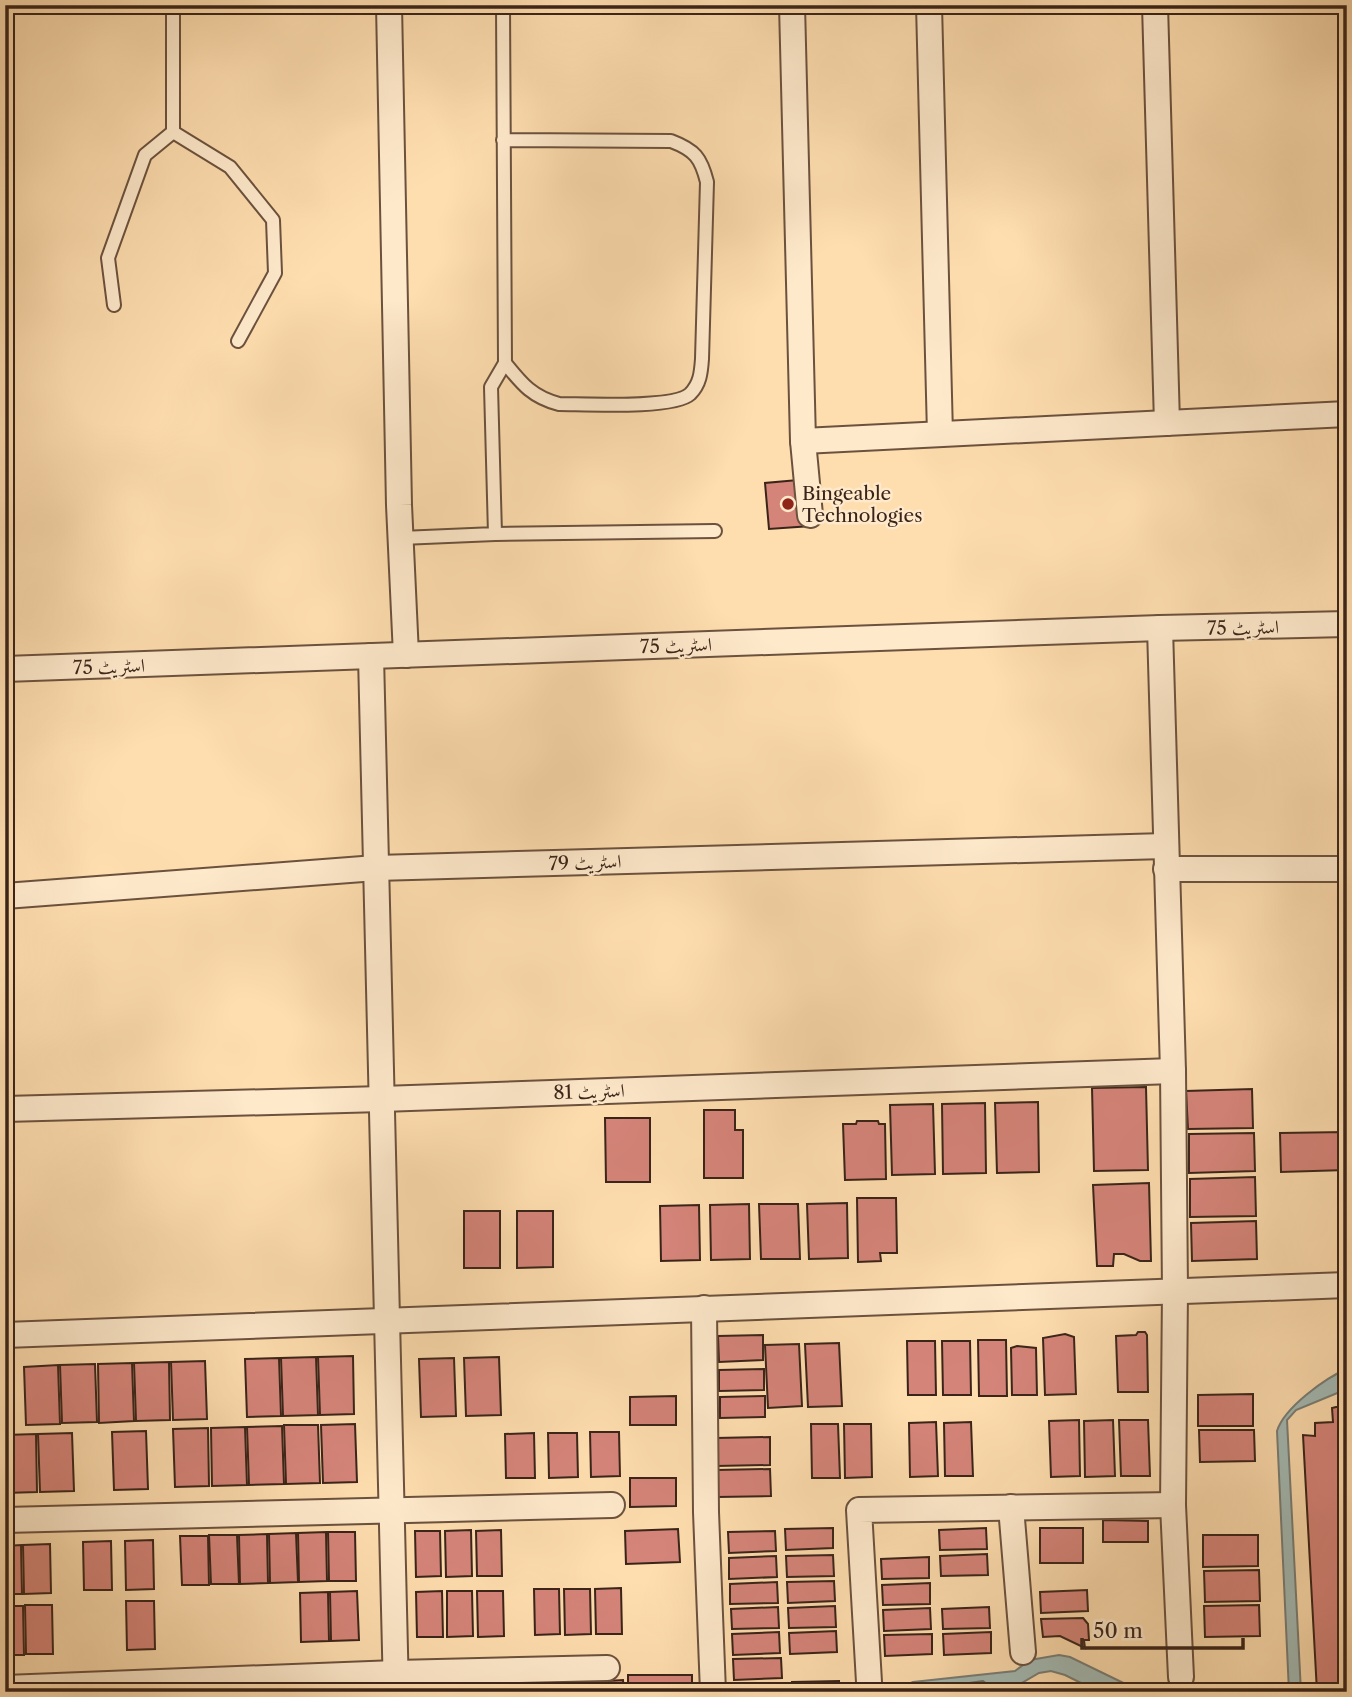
<svg xmlns="http://www.w3.org/2000/svg" width="1352" height="1697" font-family="'Libre Caslon Text',Amiri,serif">
	<rect width="100%" height="100%" fill="#feddaf"/>
	<filter id="stains"><feTurbulence type="fractalNoise" baseFrequency=".00286" numOctaves="4"/><feColorMatrix values="0 0 0 0 .2 0 0 0 0 .09 0 0 0 0 .02 0 0 0 .5 -.17"/></filter>
	<radialGradient id="worn" r=".72"><stop offset=".6" stop-color="#630" stop-opacity="0"/><stop offset="1" stop-color="#630" stop-opacity=".3"/></radialGradient>
	<g fill="#a3bab4" stroke="#797e76" stroke-width="2">
		<path d="M1347,1369V1389L1296,1410L1287,1420L1301,1692H1289L1277,1431C1284,1408 1325,1378 1347,1369Z"/>
		<path d="M1059,1655L1070,1657L1142,1692H1099L1065,1675L1051,1671L1039,1673L1015,1687L949,1692H890L913,1682L1015,1671L1030,1660Z"/>
	</g>
	<g fill="none" stroke-linecap="round" stroke-linejoin="round">
		<path stroke="#6e6f66" stroke-width="2" d="M908,1692L983,1681L987,1684L986,1692"/>
	</g>
	<g fill="#d58479" stroke="#3a2419" stroke-width="2">
		<path d="M809,479L811,526L769,529L765,483Z"/>
		<path d="M1146,1087L1148,1170L1094,1171L1092,1088Z"/>
		<path d="M1252,1089L1253,1128L1188,1129L1186,1091Z"/>
		<path d="M1038,1102L1039,1172L997,1173L995,1103Z"/>
		<path d="M985,1103L986,1173L943,1174L942,1104Z"/>
		<path d="M933,1104L935,1174L892,1175L890,1105Z"/>
		<path d="M704,1110H735V1130H743V1178H704Z"/>
		<path d="M605,1118H650V1182H606Z"/>
		<path d="M857,1121H878L879,1124H885L886,1179L845,1180L843,1124H856Z"/>
		<path d="M1345,1132L1346,1170L1281,1172L1280,1133Z"/>
		<path d="M1254,1133L1255,1171L1189,1173V1134Z"/>
		<path d="M1255,1177L1256,1216L1190,1217V1179Z"/>
		<path d="M1149,1183L1151,1261H1140L1124,1254H1114L1113,1266H1097L1093,1185Z"/>
		<path d="M857,1198H896L897,1253H880L881,1261L858,1262Z"/>
		<path d="M847,1203L848,1258L809,1259L807,1204Z"/>
		<path d="M749,1204L750,1259L711,1260L710,1205Z"/>
		<path d="M759,1204H798L800,1259H761Z"/>
		<path d="M699,1205L700,1260L661,1261L660,1206Z"/>
		<rect x="464" y="1211" width="36" height="57"/>
		<path d="M517,1211H553V1267L517,1268Z"/>
		<path d="M1256,1221L1257,1259L1192,1261L1191,1223Z"/>
		<path d="M1138,1332H1145L1147,1335L1148,1392H1118L1116,1336L1136,1335Z"/>
		<path d="M1065,1334L1074,1337L1076,1394L1045,1395L1043,1338Z"/>
		<path d="M763,1335V1360L719,1362L718,1336Z"/>
		<path d="M978,1340H1006L1007,1396H979Z"/>
		<path d="M907,1341H935L936,1395H908Z"/>
		<path d="M942,1341H970L971,1395H943Z"/>
		<path d="M839,1343L842,1406L808,1407L805,1344Z"/>
		<path d="M799,1344L802,1406L768,1408L765,1345Z"/>
		<path d="M1017,1346L1036,1348L1037,1395H1012L1011,1348Z"/>
		<path d="M353,1356L354,1414L320,1415L318,1357Z"/>
		<path d="M316,1357L318,1415L283,1416L281,1358Z"/>
		<path d="M499,1357L501,1415L466,1416L464,1358Z"/>
		<path d="M279,1358L281,1416L247,1417L245,1359Z"/>
		<path d="M454,1358L456,1416L421,1417L419,1359Z"/>
		<path d="M205,1361L207,1419L173,1420L171,1362Z"/>
		<path d="M169,1362L170,1420L136,1421L134,1363Z"/>
		<path d="M132,1363L134,1421L99,1423L98,1364Z"/>
		<path d="M95,1364L97,1422L62,1423L60,1365Z"/>
		<path d="M58,1365L60,1424L26,1425L24,1367Z"/>
		<path d="M764,1369V1390L719,1391V1370Z"/>
		<path d="M1253,1394V1426H1198V1395Z"/>
		<path d="M676,1396V1425H630V1397Z"/>
		<path d="M765,1396V1417L720,1418V1397Z"/>
		<path d="M1336,1407H1347V1692H1317L1303,1435L1315,1436V1423L1333,1422L1332,1408Z"/>
		<path d="M1079,1420L1080,1476L1051,1477L1049,1421Z"/>
		<path d="M1113,1420L1115,1476L1085,1477L1084,1421Z"/>
		<path d="M1119,1420H1148L1150,1476H1121Z"/>
		<path d="M936,1422L938,1476L910,1477L909,1423Z"/>
		<path d="M971,1422L973,1476H945L944,1423Z"/>
		<path d="M355,1424L357,1482L323,1483L321,1425Z"/>
		<path d="M811,1424H838L840,1478H812Z"/>
		<path d="M844,1424H871L872,1477L845,1478Z"/>
		<path d="M284,1425H318L320,1483L286,1484Z"/>
		<path d="M282,1426L284,1484L249,1485L247,1427Z"/>
		<path d="M245,1427L247,1485L212,1486L211,1428Z"/>
		<path d="M208,1428L209,1486L175,1487L173,1429Z"/>
		<path d="M1199,1430H1254L1255,1461L1200,1462Z"/>
		<path d="M146,1431L148,1489L114,1490L112,1432Z"/>
		<path d="M590,1432H619L620,1476L591,1477Z"/>
		<path d="M72,1433L74,1491L40,1492L38,1434Z"/>
		<path d="M534,1433L535,1478H506L505,1434Z"/>
		<path d="M548,1433H577L578,1477L549,1478Z"/>
		<path d="M36,1434L37,1492L5,1493V1435Z"/>
		<path d="M770,1437V1465L716,1466V1438Z"/>
		<path d="M770,1469L771,1496L717,1497L716,1470Z"/>
		<path d="M630,1478H676V1506L630,1507Z"/>
		<path d="M1103,1520L1148,1521V1542H1103Z"/>
		<path d="M833,1528V1548L786,1550L785,1529Z"/>
		<path d="M986,1528L987,1549L940,1550L939,1530Z"/>
		<rect x="1040" y="1528" width="43" height="35"/>
		<path d="M678,1529L680,1562L626,1564L625,1531Z"/>
		<path d="M471,1530L472,1576L446,1577L445,1531Z"/>
		<path d="M501,1530L502,1576H477L476,1531Z"/>
		<path d="M415,1531H440L441,1576L416,1577Z"/>
		<path d="M775,1531L776,1551L729,1553L728,1532Z"/>
		<path d="M326,1532L327,1581L299,1582L298,1533Z"/>
		<path d="M328,1532H355L356,1581H329Z"/>
		<path d="M296,1533L298,1582L270,1583L269,1534Z"/>
		<path d="M267,1534L268,1583L240,1584L239,1535Z"/>
		<path d="M209,1535H237L239,1584H211Z"/>
		<path d="M1203,1535H1258V1566L1203,1567Z"/>
		<path d="M180,1536H208L209,1585H182Z"/>
		<path d="M153,1540L154,1589L126,1590L125,1541Z"/>
		<path d="M111,1541L112,1590H84L83,1542Z"/>
		<path d="M50,1544L51,1593L24,1594L23,1545Z"/>
		<path d="M21,1545L22,1594H5V1546Z"/>
		<path d="M987,1554L988,1575L941,1576L940,1556Z"/>
		<path d="M833,1555L834,1576L787,1577L786,1556Z"/>
		<path d="M776,1556L777,1577L729,1579V1558Z"/>
		<path d="M929,1557V1578L882,1579L881,1559Z"/>
		<path d="M1259,1570L1260,1601L1205,1602L1204,1571Z"/>
		<path d="M834,1581L835,1601L788,1603L787,1582Z"/>
		<path d="M777,1582L778,1603L730,1604V1584Z"/>
		<path d="M930,1583V1604L883,1605L882,1585Z"/>
		<path d="M621,1588L622,1634H596L595,1589Z"/>
		<path d="M534,1589H559L560,1634L535,1635Z"/>
		<path d="M564,1589H590L591,1634L565,1635Z"/>
		<path d="M1087,1590L1088,1611L1041,1613L1040,1592Z"/>
		<path d="M357,1591L359,1640L331,1641L330,1592Z"/>
		<path d="M442,1591L443,1637H417L416,1592Z"/>
		<path d="M447,1591H472L473,1636L447,1637Z"/>
		<path d="M477,1591H503L504,1636L478,1637Z"/>
		<path d="M328,1592L329,1641L301,1642L300,1593Z"/>
		<path d="M126,1601H154L155,1649L127,1650Z"/>
		<path d="M25,1605H52L53,1654H26Z"/>
		<path d="M1259,1605L1260,1636L1205,1637L1204,1606Z"/>
		<path d="M5,1606H23L24,1655H5Z"/>
		<path d="M835,1606L836,1627L789,1628L788,1608Z"/>
		<path d="M778,1607L779,1628L732,1629L731,1609Z"/>
		<path d="M989,1607L990,1628L943,1629L942,1609Z"/>
		<path d="M930,1608L931,1629L884,1631L883,1610Z"/>
		<path d="M1083,1618L1088,1624L1089,1640H1084L1085,1648L1060,1636L1043,1637L1041,1619Z"/>
		<path d="M836,1631L837,1652L790,1654L789,1633Z"/>
		<path d="M779,1632L780,1653L733,1655L732,1634Z"/>
		<path d="M991,1632V1653L944,1655L943,1634Z"/>
		<path d="M932,1634V1654L885,1656L884,1635Z"/>
		<path d="M781,1658L782,1678L734,1680L733,1659Z"/>
		<rect x="628" y="1675" width="64" height="17"/>
		<path d="M623,1680L624,1692H590V1682Z"/>
		<path d="M839,1681V1692H792V1682Z"/>
		<path d="M569,1684V1692L416,1691Z"/>
		<path d="M781,1684V1692H734V1685Z"/>
	</g>
	<g fill="none" stroke-linecap="round" stroke-linejoin="round">
		<g stroke="#6b523e" stroke-width="16">
			<g id="service">
				<path d="M503,5L505,363C522,384 532,397 559,404C584,404 674,409 690,394C700,384 701,373 702,359L707,182C701,158 695,150 671,141L503,140"/>
				<path d="M173,132L230,167L273,220L275,273L238,341"/>
				<path d="M114,305L108,258L145,155L173,132V5"/>
				<path d="M495,534L715,531"/>
				<path d="M401,538L495,534L491,387L505,363"/>
			</g>
		</g>
		<g stroke="#6b523e" stroke-width="28">
			<g id="minor">
				<path d="M389,5L399,505L406,655"/>
				<path d="M792,5L803,441L810,515"/>
				<path d="M929,5L940,434"/>
				<path d="M1155,5L1167,423"/>
				<path d="M803,441L1347,414"/>
				<path d="M1160,628L1173,1071L1175,1291L1173,1505L1181,1677"/>
				<path d="M371,656L396,1692"/>
				<path d="M5,669L1160,628L1347,624"/>
				<path d="M1166,869H1347"/>
				<path d="M5,896L376,868L1165,846"/>
				<path d="M5,1109L382,1099L1173,1071"/>
				<path d="M704,1308L706,1512L713,1692"/>
				<path d="M5,1335L1347,1285"/>
				<path d="M1011,1507L1023,1652"/>
				<path d="M5,1520L612,1505"/>
				<path d="M869,1682L859,1510L1173,1505"/>
				<path d="M5,1688L396,1673L607,1668"/>
			</g>
		</g>
		<use href="#service" stroke="#fee9cb" stroke-width="12"/>
		<use href="#minor" stroke="#fee9cb" stroke-width="24"/>
	</g>
	<circle fill="#8f2418" stroke="#fee9cb" stroke-width="2.5" cx="788" cy="504" r="7"/>
	<g text-anchor="middle" stroke-width="5" stroke-linejoin="round" paint-order="stroke">
		<g font-size="19" fill="#3a2419" stroke="#fee9cb" text-anchor="start">
			<text x="802" y="500">Bingeable<tspan x="802" dy="22">Technologies</tspan></text>
		</g>
		<g font-size="19" fill="#3a2419" stroke="#fee9cb">
			<text transform="translate(1243 627) rotate(-1)" y="7">اسٹریٹ 75</text>
			<text transform="translate(676 645) rotate(-2)" y="7">اسٹریٹ 75</text>
			<text transform="translate(109 666) rotate(-2)" y="7">اسٹریٹ 75</text>
			<text transform="translate(585 862) rotate(-2)" y="7">اسٹریٹ 79</text>
			<text transform="translate(589 1091) rotate(-2)" y="7">اسٹریٹ 81</text>
		</g>
	</g>
	<rect width="1352" height="1697" fill="none" stroke="#feddaf" stroke-width="28"/>
	<rect x="7" y="7" width="1338" height="1683" fill="none" stroke="#3a2419" stroke-width="3.5"/>
	<rect x="14" y="14" width="1324" height="1669" fill="none" stroke="#3a2419" stroke-width="2"/>
	<path d="M1082 1638v10h161v-10" fill="none" stroke="#3a2419" stroke-width="3.5"/>
	<text x="1093" y="1638" font-size="21" fill="#3a2419" stroke="#fee9cb" stroke-width="5" paint-order="stroke">50 m</text>
	<rect width="100%" height="100%" filter="url(#stains)"/>
	<rect width="100%" height="100%" fill="url(#worn)"/>
</svg>
